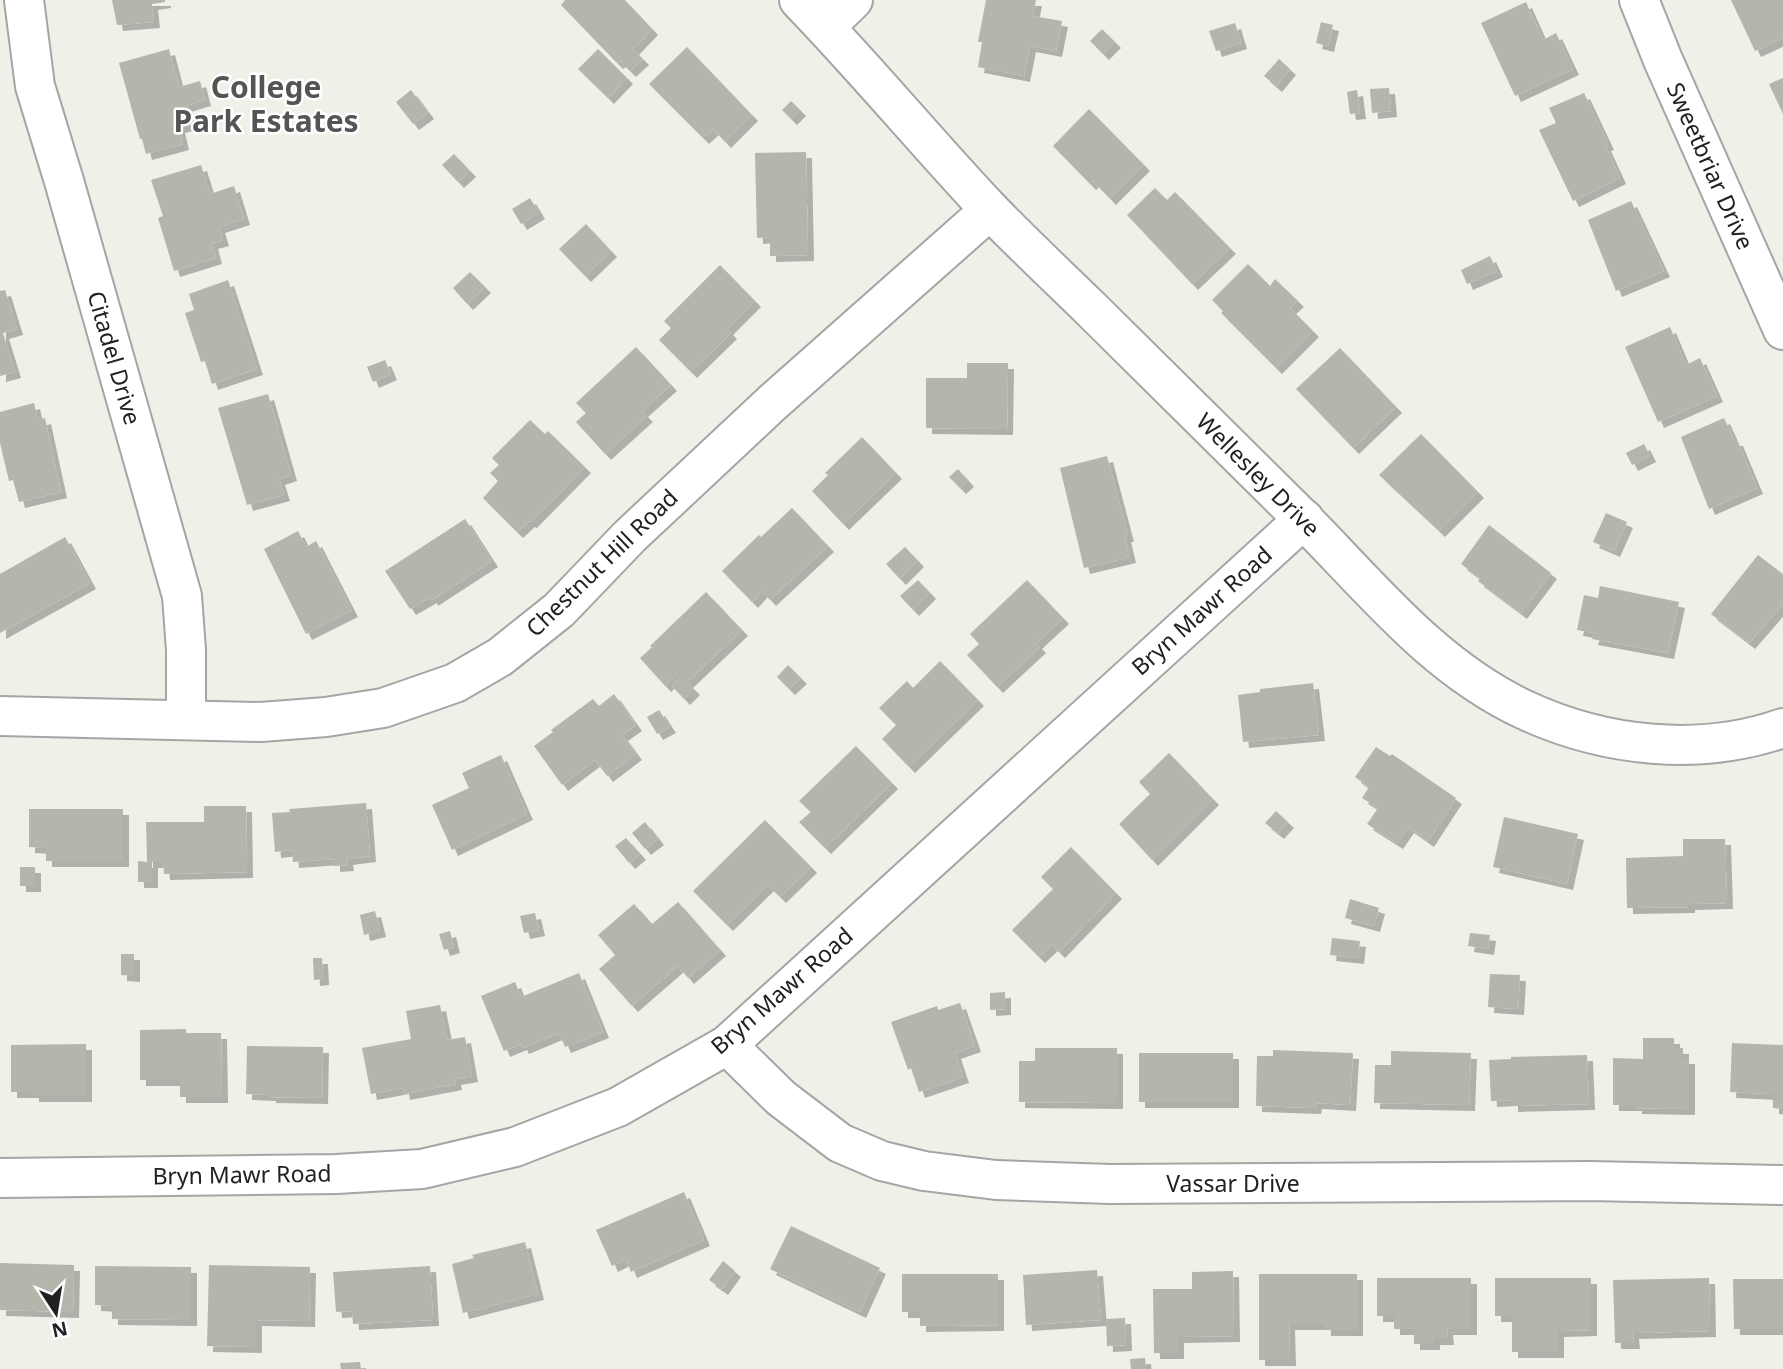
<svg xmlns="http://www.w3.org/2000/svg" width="1783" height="1369" font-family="'Noto Sans',sans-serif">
	<defs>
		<filter id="shadow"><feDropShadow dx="6" dy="6" stdDeviation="0" flood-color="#0004"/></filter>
	</defs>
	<rect width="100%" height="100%" fill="#eff0e8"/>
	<g fill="#b6b5ab" filter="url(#shadow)">
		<path d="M112,0H165V2L152,4L154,22L117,25Z"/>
		<path d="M565,0H625L652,29L633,49L643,59L630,71L620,61L617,63L561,5Z"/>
		<path d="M986,0H1036L1033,16L1062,21L1056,51L1030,46L1024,76L978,67L982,42H978Z"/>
		<path d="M1731,0H1783V38L1755,51Z"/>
		<path d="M1526,2L1543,40L1556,33L1573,69L1515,96L1481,23Z"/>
		<path d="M1321,22L1333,25L1328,46L1316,43Z"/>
		<path d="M1235,23L1241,43L1216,51L1209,31Z"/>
		<path d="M1102,29L1115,42L1103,54L1090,41Z"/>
		<path d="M687,47L752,115L725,142L713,129L703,138L649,84Z"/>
		<path d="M169,49L179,87L200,81L205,100L185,106L191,124L179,127L183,144L146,154L142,139H140L119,63Z"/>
		<path d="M598,49L627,78L608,98L578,69Z"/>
		<path d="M1279,59L1290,69L1276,86L1264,76Z"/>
		<path d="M1783,78V114L1769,84Z"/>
		<path d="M1389,88L1391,111L1372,113L1370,89Z"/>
		<path d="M411,90L428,113L413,124L396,102Z"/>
		<path d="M1357,90L1360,113L1350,114L1347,92Z"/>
		<path d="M1584,93L1608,144L1605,145L1620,178L1573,201L1539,130L1556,123L1549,108Z"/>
		<path d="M791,101L800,110L791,119L782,110Z"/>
		<path d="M1089,109L1144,165L1110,199L1093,181L1090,184L1053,146Z"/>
		<path d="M806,152L808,255L770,256V237L757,238L755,153Z"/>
		<path d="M454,154L470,171L458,182L442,165Z"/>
		<path d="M201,165L210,194L234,186L244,219L219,227L223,240L212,243L216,258L174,271L158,218L163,216L151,180Z"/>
		<path d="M1155,188L1167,200L1175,192L1230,248L1192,284L1127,215Z"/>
		<path d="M530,198L539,213L521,224L512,209Z"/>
		<path d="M1631,201L1664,271L1616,291L1588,220Z"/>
		<path d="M586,224L611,251L585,276L559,249Z"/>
		<path d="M1490,256L1497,271L1467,284L1461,270Z"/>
		<path d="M1248,264L1270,286L1275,279L1298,301L1290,308L1313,331L1276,368L1221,313L1223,311L1212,300Z"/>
		<path d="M720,265L755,301L727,329L731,333L691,372L659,340L671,328L664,321Z"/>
		<path d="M470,272L485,287L467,304L453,288Z"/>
		<path d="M228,280L257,369L212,384L205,361L201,362L185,313L194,310L189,294Z"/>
		<path d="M5,290L17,329L3,333L15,372L0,376V291Z"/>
		<path d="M1670,327L1686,365L1700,358L1717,396L1658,422L1625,347Z"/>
		<path d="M636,347L671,385L642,411L647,416L605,454L576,422L586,413L576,403Z"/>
		<path d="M1340,348L1396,407L1353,448L1296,389Z"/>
		<path d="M385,360L391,374L373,382L367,367Z"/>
		<path d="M967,363H1008L1007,429L926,428V378H967Z"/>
		<path d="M268,394L291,475L279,479L284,495L247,505L218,408Z"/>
		<path d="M34,403L38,420L45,418L61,492L19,502L13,480L9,481L0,443V412Z"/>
		<path d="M1724,418L1734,440H1737L1757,488L1709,509L1681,437Z"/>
		<path d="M530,420L545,434L548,431L585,467L531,522L529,521L517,532L483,498L498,481L490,473L499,465L492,458Z"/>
		<path d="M1421,434L1478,492L1439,531L1379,475Z"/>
		<path d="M862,437L896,473L843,524L812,491L828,475L825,473Z"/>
		<path d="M1644,444L1650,456L1632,465L1626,453Z"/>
		<path d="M1107,456L1128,536H1125L1130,557L1084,568L1060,468Z"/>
		<path d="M958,469L968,481L960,488L949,477Z"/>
		<path d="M792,508L828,546L770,600L762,591L752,602L722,571L759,535L761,537Z"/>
		<path d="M1606,513L1627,522L1614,551L1593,542Z"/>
		<path d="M465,519L492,561L432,600L431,597L410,609L385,571Z"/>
		<path d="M1489,525L1551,573L1521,613L1478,581L1480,578L1461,564Z"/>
		<path d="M298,531L306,547L316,541L352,611L306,634L264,549Z"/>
		<path d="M65,537L90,583L0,633V574Z"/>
		<path d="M905,547L918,561L900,579L886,564Z"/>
		<path d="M1758,555L1783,574V604L1749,643L1711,614Z"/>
		<path d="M918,580L930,593L913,610L900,596Z"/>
		<path d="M1027,580L1063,618L1036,643L1040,647L997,687L967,655L979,644L970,634Z"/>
		<path d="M1600,586L1679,602L1668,653L1592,639L1594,633L1577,630L1584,595L1598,598Z"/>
		<path d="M706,592L742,630L687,682L694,689L684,699L672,686L679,678L676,675L665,686L640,658L652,647L650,646Z"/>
		<path d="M940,661L978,700L909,767L882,739L896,725L879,708L907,681L913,688Z"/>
		<path d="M788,665L801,678L789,689L777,677Z"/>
		<path d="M1313,683L1319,735L1243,742L1238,695L1260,692V689Z"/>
		<path d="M614,694L636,725L622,735L636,754L607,776L595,760L562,785L534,746L553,732L551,730L593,699L599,706Z"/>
		<path d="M659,710L670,727L657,734L647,717Z"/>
		<path d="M856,746L892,783L825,848L799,822L811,812L799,801Z"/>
		<path d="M1376,747L1390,756L1392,754L1456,798L1428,841L1408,827L1397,843L1367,824L1378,808L1362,798L1369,787L1355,777Z"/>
		<path d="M1169,753L1213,799L1152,860L1119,824L1150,794L1139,782Z"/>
		<path d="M501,755L527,814L452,850L432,805L469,788L462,773Z"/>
		<path d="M366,803L370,856L347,859L348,865L334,866V859L293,862L292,850L275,852L272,813L290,812L289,809Z"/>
		<path d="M204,806H246L247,872L164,874L163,862H152V882H138V861L147,862L146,822H204Z"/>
		<path d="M29,809H123V861H46V848L29,847Z"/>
		<path d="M1276,811L1288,822L1278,833L1265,823Z"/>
		<path d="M1504,817L1578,834L1567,884L1493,867Z"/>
		<path d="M765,820L811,867L780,897L768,885L727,925L693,891Z"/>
		<path d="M645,822L658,839L645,849L632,833Z"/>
		<path d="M626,838L640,854L629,863L615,846Z"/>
		<path d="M1683,839H1725L1727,903L1689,904V907L1627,908L1626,858L1683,856Z"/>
		<path d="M1071,847L1116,893L1059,952L1052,945L1039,957L1012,930L1053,889L1041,877Z"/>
		<rect x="20" y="867" width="15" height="19"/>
		<path d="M1350,899L1379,908L1374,926L1345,918Z"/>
		<path d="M678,902L720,950L688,978L678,966L632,1006L599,969L615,955L598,935L634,904L652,924Z"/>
		<path d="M375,911L380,931L364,935L360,915Z"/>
		<path d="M535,913L539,930L524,933L520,916Z"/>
		<path d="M450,931L454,947L444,950L439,934Z"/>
		<path d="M1470,933L1490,935L1488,949L1468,946Z"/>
		<path d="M1332,938L1360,941L1358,958L1330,955Z"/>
		<path d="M121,954H134V976L121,975Z"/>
		<path d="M313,958H322L323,979L314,980Z"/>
		<path d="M579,973L603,1032L565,1047L559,1033L523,1048L521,1044L504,1051L481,996L515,982L521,997Z"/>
		<path d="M1490,974L1520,975L1518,1009L1488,1007Z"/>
		<path d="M1005,992V1009L990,1010V993Z"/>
		<path d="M960,1003L975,1046L955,1053L963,1077L919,1092L911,1068L908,1070L891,1022L937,1006L938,1010Z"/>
		<path d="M440,1005L447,1040L465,1037L472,1076L455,1079L456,1084L404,1094L403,1088L371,1094L362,1048L411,1039L406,1011Z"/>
		<path d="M186,1029V1033H221L222,1097H180V1080H140V1030Z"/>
		<path d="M1643,1038H1674V1048H1683V1058H1689V1109L1636,1108V1105H1613V1058L1643,1059Z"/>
		<path d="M1732,1043L1783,1045V1109L1773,1108V1094L1730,1092Z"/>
		<path d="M86,1044V1096H33V1092H11V1045Z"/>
		<path d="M247,1046L323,1047L322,1098L270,1097V1095L246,1094Z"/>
		<path d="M1035,1048H1117V1103L1019,1102V1061H1035Z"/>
		<path d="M1273,1050L1353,1053L1350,1105L1316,1103L1315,1108L1256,1106L1257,1056H1273Z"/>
		<path d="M1391,1051L1471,1053L1469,1105L1374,1103L1375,1065H1391Z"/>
		<rect x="1139" y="1053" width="94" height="49"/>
		<path d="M1587,1055L1589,1104L1512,1106V1100L1491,1101L1489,1060L1511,1059V1057Z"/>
		<path d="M684,1192L704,1240L631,1272L626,1259L612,1266L596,1230Z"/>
		<path d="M791,1226L880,1268L860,1312L770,1269Z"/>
		<path d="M525,1242L538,1294L463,1313L452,1264L474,1258L472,1255Z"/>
		<path d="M723,1261L735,1271L722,1289L709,1280Z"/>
		<path d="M0,1263L74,1265L73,1312L0,1310Z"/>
		<path d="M209,1265L310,1267L309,1321L256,1320V1347L207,1346Z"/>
		<path d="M95,1266L191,1267V1320L112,1319V1306L95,1305Z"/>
		<path d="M430,1266L433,1320L353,1324L352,1311L336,1312L333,1272Z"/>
		<path d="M1097,1270L1101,1320L1026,1325L1023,1275Z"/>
		<path d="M1233,1271L1234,1336L1178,1337V1353H1154L1153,1289H1192V1272Z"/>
		<path d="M902,1274H998V1325L920,1326V1312H902Z"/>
		<path d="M1259,1274H1357V1330H1325V1324H1289L1290,1360H1259Z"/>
		<path d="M1377,1278H1471V1329H1447L1448,1339H1434V1344H1414V1329H1394V1316H1377Z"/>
		<path d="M1495,1278H1591V1330L1558,1331V1352H1512V1316H1495Z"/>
		<path d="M1709,1278L1710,1331L1633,1333L1634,1343H1615L1613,1280Z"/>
		<path d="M1733,1279H1783V1329H1734Z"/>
		<path d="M1125,1318L1126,1345L1107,1346L1106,1319Z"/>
		<path d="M1145,1358L1146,1369H1131L1130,1359Z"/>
		<path d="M360,1362L361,1369H341L340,1363Z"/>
	</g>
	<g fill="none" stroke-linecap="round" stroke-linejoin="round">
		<g stroke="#a5a5a5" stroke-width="42">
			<g id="minor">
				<path d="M24,0L35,86L64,181L182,596L186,650V719"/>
				<path d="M799,0C865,68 925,141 990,210C1023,244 1057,276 1091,309C1158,376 1226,442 1293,509C1366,581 1430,666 1525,710C1605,747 1700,757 1783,728"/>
				<path d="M1639,0L1663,60L1783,330"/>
				<path d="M825,27L853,0"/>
				<path d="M0,716L261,722L326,717L383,708L455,683L500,657L559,610L630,536L772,403L990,210"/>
				<path d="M727,1045L781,1098L840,1143L882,1161L924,1171L996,1180L1110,1184L1589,1181L1783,1185"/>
				<path d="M0,1178L336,1174L422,1169L515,1147L618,1107L727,1045L1304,519"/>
			</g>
		</g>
		<use href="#minor" stroke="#fff" stroke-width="38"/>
	</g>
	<g text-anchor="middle" stroke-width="5" stroke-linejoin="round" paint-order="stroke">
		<g font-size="23" fill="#212121" stroke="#fff">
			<text transform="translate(1710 166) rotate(66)" y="8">Sweetbriar Drive</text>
			<text transform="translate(114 358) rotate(74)" y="8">Citadel Drive</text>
			<text transform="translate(1258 475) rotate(45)" y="8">Wellesley Drive</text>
			<text transform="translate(602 563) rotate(-44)" y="8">Chestnut Hill Road</text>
			<text transform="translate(1202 611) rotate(-42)" y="8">Bryn Mawr Road</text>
			<text transform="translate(782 991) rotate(-41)" y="8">Bryn Mawr Road</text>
			<text transform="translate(242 1175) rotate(-1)" y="8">Bryn Mawr Road</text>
			<text x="1233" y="1192">Vassar Drive</text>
		</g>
		<g font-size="30" font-weight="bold" fill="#545454" stroke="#fff">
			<text x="266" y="98">College<tspan x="266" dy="34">Park Estates</tspan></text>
		</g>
	</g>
	<g transform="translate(56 1313) rotate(168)" stroke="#ffffff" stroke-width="5" paint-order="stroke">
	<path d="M0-5L12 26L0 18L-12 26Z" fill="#212121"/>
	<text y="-10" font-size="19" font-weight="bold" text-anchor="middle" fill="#212121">N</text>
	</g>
</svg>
